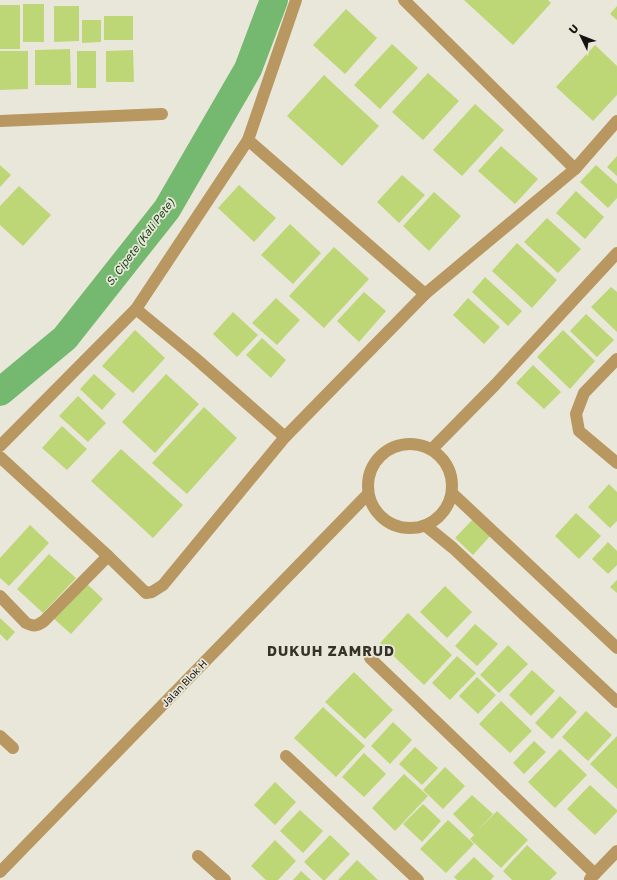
<svg xmlns="http://www.w3.org/2000/svg" width="617" height="880" font-family="'Golos Text',sans-serif">
	<rect width="100%" height="100%" fill="#e9e7da"/>
	<g fill="none" stroke-linecap="round" stroke-linejoin="round">
		<path stroke="#75b86f" stroke-width="28" d="M0,392L65,338L167,209L248,69L274,0"/>
	</g>
	<g fill="#bdd777">
		<path d="M464,0H548L551,3L513,45Z"/>
		<rect x="23" y="4" width="21" height="38"/>
		<rect x="0" y="5" width="20" height="44"/>
		<path d="M54,6H79V41L54,42Z"/>
		<path d="M617,6V20L610,14Z"/>
		<path d="M346,9L377,38L345,74L313,45Z"/>
		<rect x="104" y="16" width="29" height="24"/>
		<path d="M82,20H101V42L82,43Z"/>
		<path d="M392,44L418,68L380,109L354,85Z"/>
		<path d="M595,45L617,66V95L593,121L556,87Z"/>
		<path d="M70,49L71,85H35V50Z"/>
		<path d="M133,50L134,82H106V51Z"/>
		<path d="M0,51H28V89L0,90Z"/>
		<rect x="77" y="51" width="19" height="37"/>
		<path d="M428,73L459,101L423,140L392,112Z"/>
		<path d="M324,75L379,126L342,166L287,116Z"/>
		<path d="M475,104L504,130L462,176L433,150Z"/>
		<path d="M501,146L538,179L515,204L478,171Z"/>
		<path d="M617,156V176L607,167Z"/>
		<path d="M0,165L11,175L0,187Z"/>
		<path d="M596,165L617,184V198L608,208L580,182Z"/>
		<path d="M402,175L425,195L399,223L377,202Z"/>
		<path d="M239,185L276,218L254,242L218,208Z"/>
		<path d="M19,186L51,215L23,246L0,225V206Z"/>
		<path d="M576,191L604,217L585,239L556,213Z"/>
		<path d="M434,192L461,216L429,251L403,226Z"/>
		<path d="M547,218L581,249L558,273L524,242Z"/>
		<path d="M290,224L321,253L293,284L261,255Z"/>
		<path d="M517,243L557,280L532,308L492,271Z"/>
		<path d="M334,247L369,279L324,328L289,296Z"/>
		<path d="M485,277L522,311L508,326L472,292Z"/>
		<path d="M611,287L617,292V332L591,307Z"/>
		<path d="M364,292L386,311L359,342L337,321Z"/>
		<path d="M276,298L300,320L277,345L252,323Z"/>
		<path d="M468,298L500,327L484,344L453,315Z"/>
		<path d="M233,312L258,335L237,357L213,334Z"/>
		<path d="M586,314L614,340L597,357L570,331Z"/>
		<path d="M135,330L165,358L133,393L102,366Z"/>
		<path d="M563,330L595,361L570,389L537,357Z"/>
		<path d="M262,338L286,360L271,378L246,355Z"/>
		<path d="M533,365L561,392L544,409L516,383Z"/>
		<path d="M94,374L116,394L102,410L80,389Z"/>
		<path d="M166,374L199,404L155,453L122,422Z"/>
		<path d="M78,396L106,423L88,442L59,416Z"/>
		<path d="M204,407L237,438L187,494L152,463Z"/>
		<path d="M62,426L87,449L67,470L42,448Z"/>
		<path d="M121,449L183,505L153,538L91,481Z"/>
		<path d="M609,484L617,492V521L610,528L588,507Z"/>
		<path d="M576,513L601,536L579,559L555,536Z"/>
		<path d="M474,518L491,535L473,555L455,538Z"/>
		<path d="M30,525L49,543L9,586L0,578V558Z"/>
		<path d="M608,542L617,551V565L608,574L592,559Z"/>
		<path d="M49,554L76,578L43,613L17,589Z"/>
		<path d="M617,580V593L610,587Z"/>
		<path d="M86,583L103,599L71,634L53,618Z"/>
		<path d="M445,586L472,612L447,638L420,612Z"/>
		<path d="M408,613L452,655L424,685L380,643Z"/>
		<path d="M0,618L15,632L7,641L0,634Z"/>
		<path d="M475,624L498,644L477,666L455,646Z"/>
		<path d="M508,645L528,664L499,693L480,675Z"/>
		<path d="M457,656L476,673L450,700L432,683Z"/>
		<path d="M532,670L555,691L531,716L509,695Z"/>
		<path d="M354,672L393,710L365,739L325,702Z"/>
		<path d="M477,677L496,695L478,714L459,696Z"/>
		<path d="M560,696L577,712L552,739L535,723Z"/>
		<path d="M501,701L532,731L510,753L479,724Z"/>
		<path d="M323,707L365,746L336,777L294,738Z"/>
		<path d="M586,711L612,735L588,761L562,737Z"/>
		<path d="M393,722L412,740L390,764L371,746Z"/>
		<path d="M617,736V789L590,764Z"/>
		<path d="M534,741L546,752L524,774L513,763Z"/>
		<path d="M415,747L438,768L422,785L399,764Z"/>
		<path d="M560,749L587,775L555,808L528,782Z"/>
		<path d="M364,753L386,774L364,797L342,777Z"/>
		<path d="M445,767L465,786L443,809L423,790Z"/>
		<path d="M404,774L428,796L395,831L372,808Z"/>
		<path d="M275,782L296,802L275,825L254,805Z"/>
		<path d="M590,785L617,810V812L595,835L567,809Z"/>
		<path d="M472,795L493,814L476,832L497,811L528,840L501,868L470,839L474,835L453,814Z"/>
		<path d="M423,804L441,821L422,842L403,824Z"/>
		<path d="M300,810L323,831L303,853L280,831Z"/>
		<path d="M448,820L474,844L446,873L420,849Z"/>
		<path d="M330,835L350,854L325,880H323L304,862Z"/>
		<path d="M275,840L296,861L278,880H266L251,866Z"/>
		<path d="M527,845L557,873L550,880H512L503,871Z"/>
		<path d="M474,857L494,876L491,880H457L454,877Z"/>
		<path d="M357,860L378,880H338Z"/>
		<path d="M301,871L311,880H293Z"/>
	</g>
	<g fill="none" stroke-linecap="round" stroke-linejoin="round">
		<g stroke="#b89760" stroke-width="12">
			<path d="M404,0L575,169"/>
			<path d="M0,121L162,114"/>
			<path d="M248,140L425,294"/>
			<path d="M136,309L194,357L285,437"/>
			<path d="M617,359L584,393L576,414L579,431L617,463"/>
			<circle cx="410" cy="486" r="42"/>
			<path d="M0,446L136,309L248,140L296,0"/>
			<path d="M432,449L495,385L617,253"/>
			<path d="M0,457L108,556L146,593L152,592L163,585L285,437L425,294L575,169L617,121"/>
			<path d="M452,493L617,648"/>
			<path d="M426,526L453,548L617,702"/>
			<path d="M0,596L26,623C34,627 37,626 44,621L108,556"/>
			<path d="M370,658L595,874"/>
			<path d="M0,736L13,748"/>
			<path d="M286,756L418,880"/>
			<path d="M198,856L225,880"/>
			<path d="M0,872L368,494"/>
			<path d="M590,879L617,851"/>
		</g>
	</g>
	<g text-anchor="middle" stroke-width="3.5" stroke-linejoin="round" paint-order="stroke">
		<g font-size="10" fill="#14130f" stroke="#e9e7da">
			<text transform="translate(184 683) rotate(-46)" y="4">Jalan Blok H</text>
		</g>
		<g font-size="11" font-style="italic" fill="#184615" stroke="#e9e7da">
			<text transform="translate(140 242) rotate(-53)" y="4">S. Cipete (Kali Pete)</text>
		</g>
		<g font-size="14" font-weight="bold" letter-spacing="1" fill="#353329" stroke="#e9e7da">
			<text x="331" y="656">DUKUH ZAMRUD</text>
		</g>
	</g>
	<g transform="translate(581 36) rotate(313)" stroke="#e9e7da" stroke-width="3" paint-order="stroke">
	<path d="M0-3L7 15L0 10L-7 15Z" fill="#14130f"/>
	<text y="-6" font-size="11" font-weight="bold" text-anchor="middle" fill="#14130f">U</text>
	</g>
</svg>
